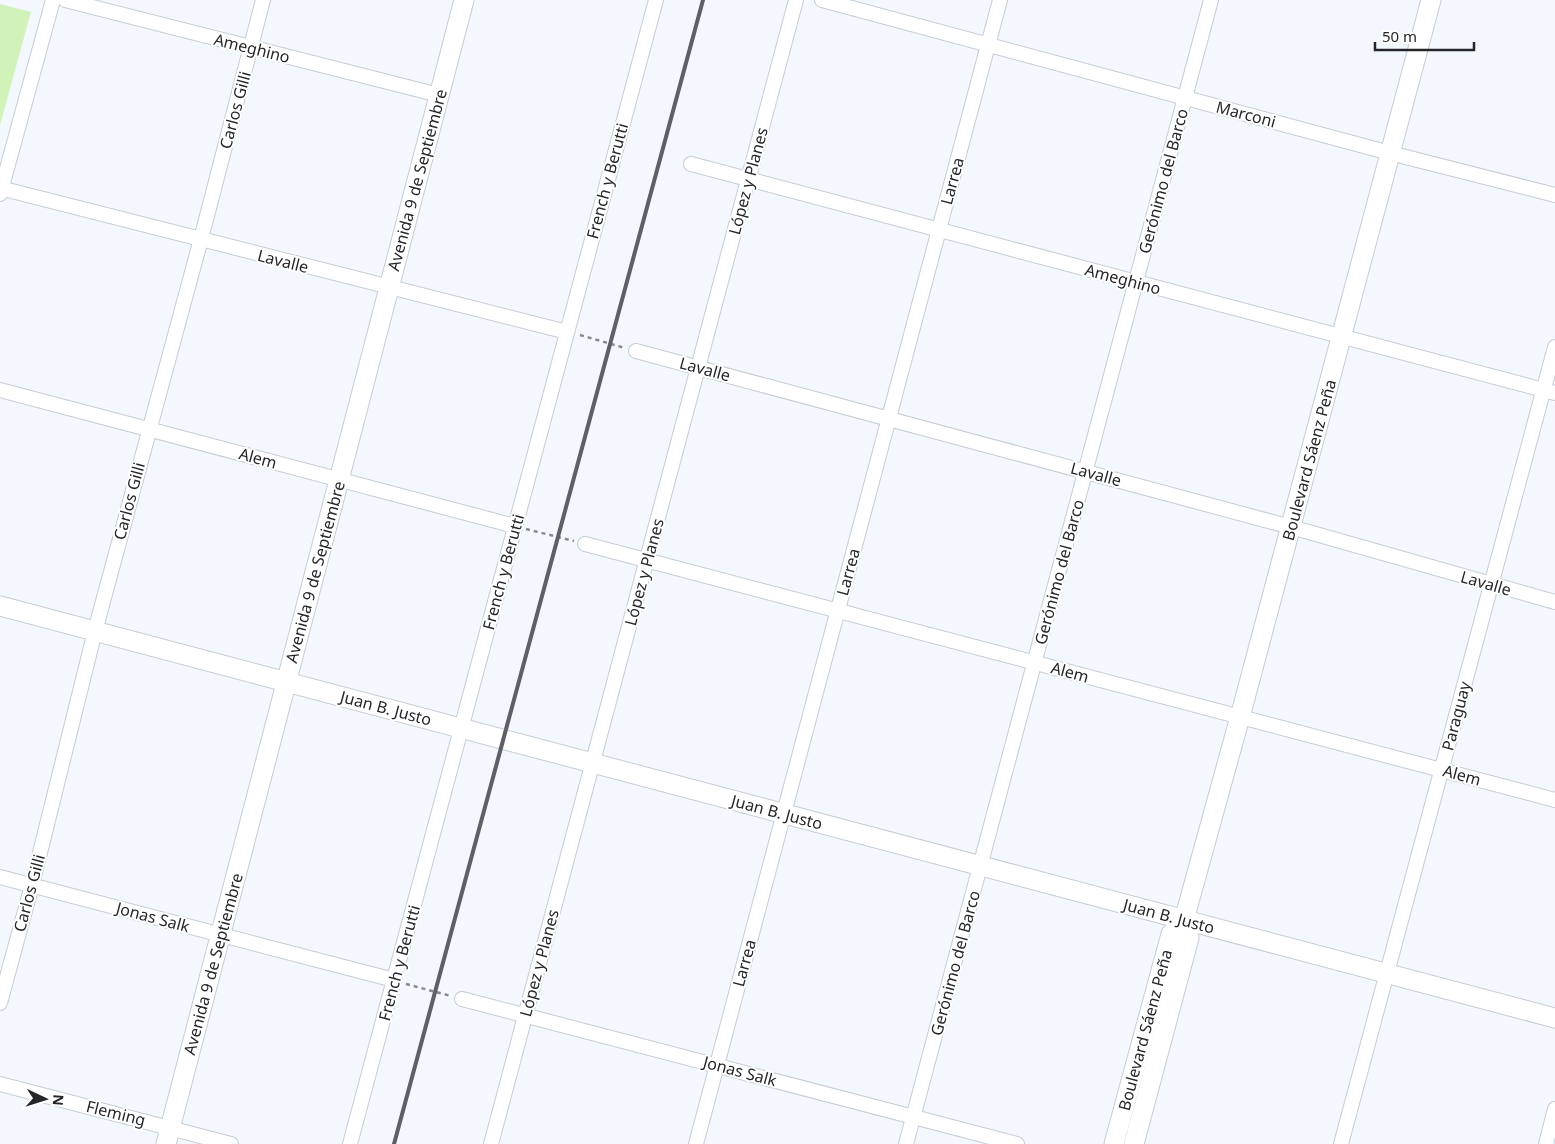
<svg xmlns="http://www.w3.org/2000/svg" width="1555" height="1144" font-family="'Noto Sans',sans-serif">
	<rect width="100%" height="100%" fill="#f3f8ff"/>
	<path fill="#d1f3ba" d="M0,4L31,12L0,125Z"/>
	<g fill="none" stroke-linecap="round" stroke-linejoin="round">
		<g stroke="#c7ccd4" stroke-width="16">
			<g id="street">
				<path d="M65,0L439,95"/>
				<path d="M822,0L1390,153L1555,195"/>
				<path d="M691,164L1555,393"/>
				<path d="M0,188L567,332"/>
				<path d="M0,194L53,0"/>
				<path d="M636,351L1291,527L1555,602"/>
				<path d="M0,390L515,526"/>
				<path d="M585,544L1555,800"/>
				<path d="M0,877L394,980"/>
				<path d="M462,999L1017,1144"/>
				<path d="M0,1003L32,885L95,631L201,239L263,0"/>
				<path d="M0,1084L231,1144"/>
				<path d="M350,1144L656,0"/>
				<path d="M491,1144L796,0"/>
				<path d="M696,1144L1000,0"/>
				<path d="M906,1144L1211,0"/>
				<path d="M1341,1144L1555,347"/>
				<path d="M1546,1144L1555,1109"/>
			</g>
		</g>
		<g stroke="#c7ccd4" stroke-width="21">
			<g id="secondary">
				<path d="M0,606L1555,1018"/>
				<path d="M166,1144L464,0"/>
				<path d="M1114,1144L1171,934L1184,920L1240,717L1431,0"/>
				<path d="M1134,1144L1189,938L1184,920"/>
			</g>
		</g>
		<g stroke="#868a8e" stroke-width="2.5" stroke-dasharray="4 4" stroke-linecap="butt">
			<path d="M580,335L625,348"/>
			<path d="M526,529L574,541"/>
			<path d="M406,984L451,996"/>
		</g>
		<use href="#street" stroke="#fff" stroke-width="14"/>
		<use href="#secondary" stroke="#fff" stroke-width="19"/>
		<path stroke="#5d6064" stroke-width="4" d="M394,1144L703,0"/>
	</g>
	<g text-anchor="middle" stroke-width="4" stroke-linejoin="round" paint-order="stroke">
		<g font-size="16" fill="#242629" stroke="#fff">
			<text transform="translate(252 48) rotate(14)" y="6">Ameghino</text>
			<text transform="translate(235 110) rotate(-75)" y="6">Carlos Gilli</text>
			<text transform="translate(1246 114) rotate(15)" y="6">Marconi</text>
			<text transform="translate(417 180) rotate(-75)" y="6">Avenida 9 de Septiembre</text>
			<text transform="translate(607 181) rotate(-75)" y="6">French y Berutti</text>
			<text transform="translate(748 181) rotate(-75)" y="6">López y Planes</text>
			<text transform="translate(952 181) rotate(-75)" y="6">Larrea</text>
			<text transform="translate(1163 181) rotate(-75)" y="6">Gerónimo del Barco</text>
			<text transform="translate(283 261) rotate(14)" y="6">Lavalle</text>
			<text transform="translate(1123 279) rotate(15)" y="6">Ameghino</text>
			<text transform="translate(705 369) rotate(15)" y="6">Lavalle</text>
			<text transform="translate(258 458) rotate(15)" y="6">Alem</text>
			<text transform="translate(1309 460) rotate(-75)" y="6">Boulevard Sáenz Peña</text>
			<text transform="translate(1096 474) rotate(15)" y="6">Lavalle</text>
			<text transform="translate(129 501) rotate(-75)" y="6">Carlos Gilli</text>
			<text transform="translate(315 572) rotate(-75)" y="6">Avenida 9 de Septiembre</text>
			<text transform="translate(503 572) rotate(-75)" y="6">French y Berutti</text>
			<text transform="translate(644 572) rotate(-75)" y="6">López y Planes</text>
			<text transform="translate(848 572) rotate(-75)" y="6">Larrea</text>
			<text transform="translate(1059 572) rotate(-75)" y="6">Gerónimo del Barco</text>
			<text transform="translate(1486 583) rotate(16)" y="6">Lavalle</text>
			<text transform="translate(1070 672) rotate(15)" y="6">Alem</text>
			<text transform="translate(386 708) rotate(15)" y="6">Juan B. Justo</text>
			<text transform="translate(1456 716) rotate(-75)" y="6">Paraguay</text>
			<text transform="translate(1462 775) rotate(15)" y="6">Alem</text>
			<text transform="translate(777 812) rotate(15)" y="6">Juan B. Justo</text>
			<text transform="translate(29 893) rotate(-75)" y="6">Carlos Gilli</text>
			<text transform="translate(1169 916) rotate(15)" y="6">Juan B. Justo</text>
			<text transform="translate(153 917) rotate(15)" y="6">Jonas Salk</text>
			<text transform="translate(399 963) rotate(-75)" y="6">French y Berutti</text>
			<text transform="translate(539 963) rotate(-75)" y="6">López y Planes</text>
			<text transform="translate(744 963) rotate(-75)" y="6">Larrea</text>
			<text transform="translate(955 963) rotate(-75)" y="6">Gerónimo del Barco</text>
			<text transform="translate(213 964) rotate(-75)" y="6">Avenida 9 de Septiembre</text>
			<text transform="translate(1145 1030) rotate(-75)" y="6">Boulevard Sáenz Peña</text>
			<text transform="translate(740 1071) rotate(15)" y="6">Jonas Salk</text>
			<text transform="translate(116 1113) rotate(14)" y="6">Fleming</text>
		</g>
	</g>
	<g transform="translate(45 1099) rotate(94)" stroke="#ffffff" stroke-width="4" paint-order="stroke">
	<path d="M0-4L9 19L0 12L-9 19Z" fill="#242629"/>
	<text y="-8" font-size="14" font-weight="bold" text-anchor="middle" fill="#242629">N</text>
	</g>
	<path d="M1375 42v8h99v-8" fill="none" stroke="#242629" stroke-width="2.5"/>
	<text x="1382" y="42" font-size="15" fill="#242629" stroke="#ffffff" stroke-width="4" paint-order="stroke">50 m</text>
</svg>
